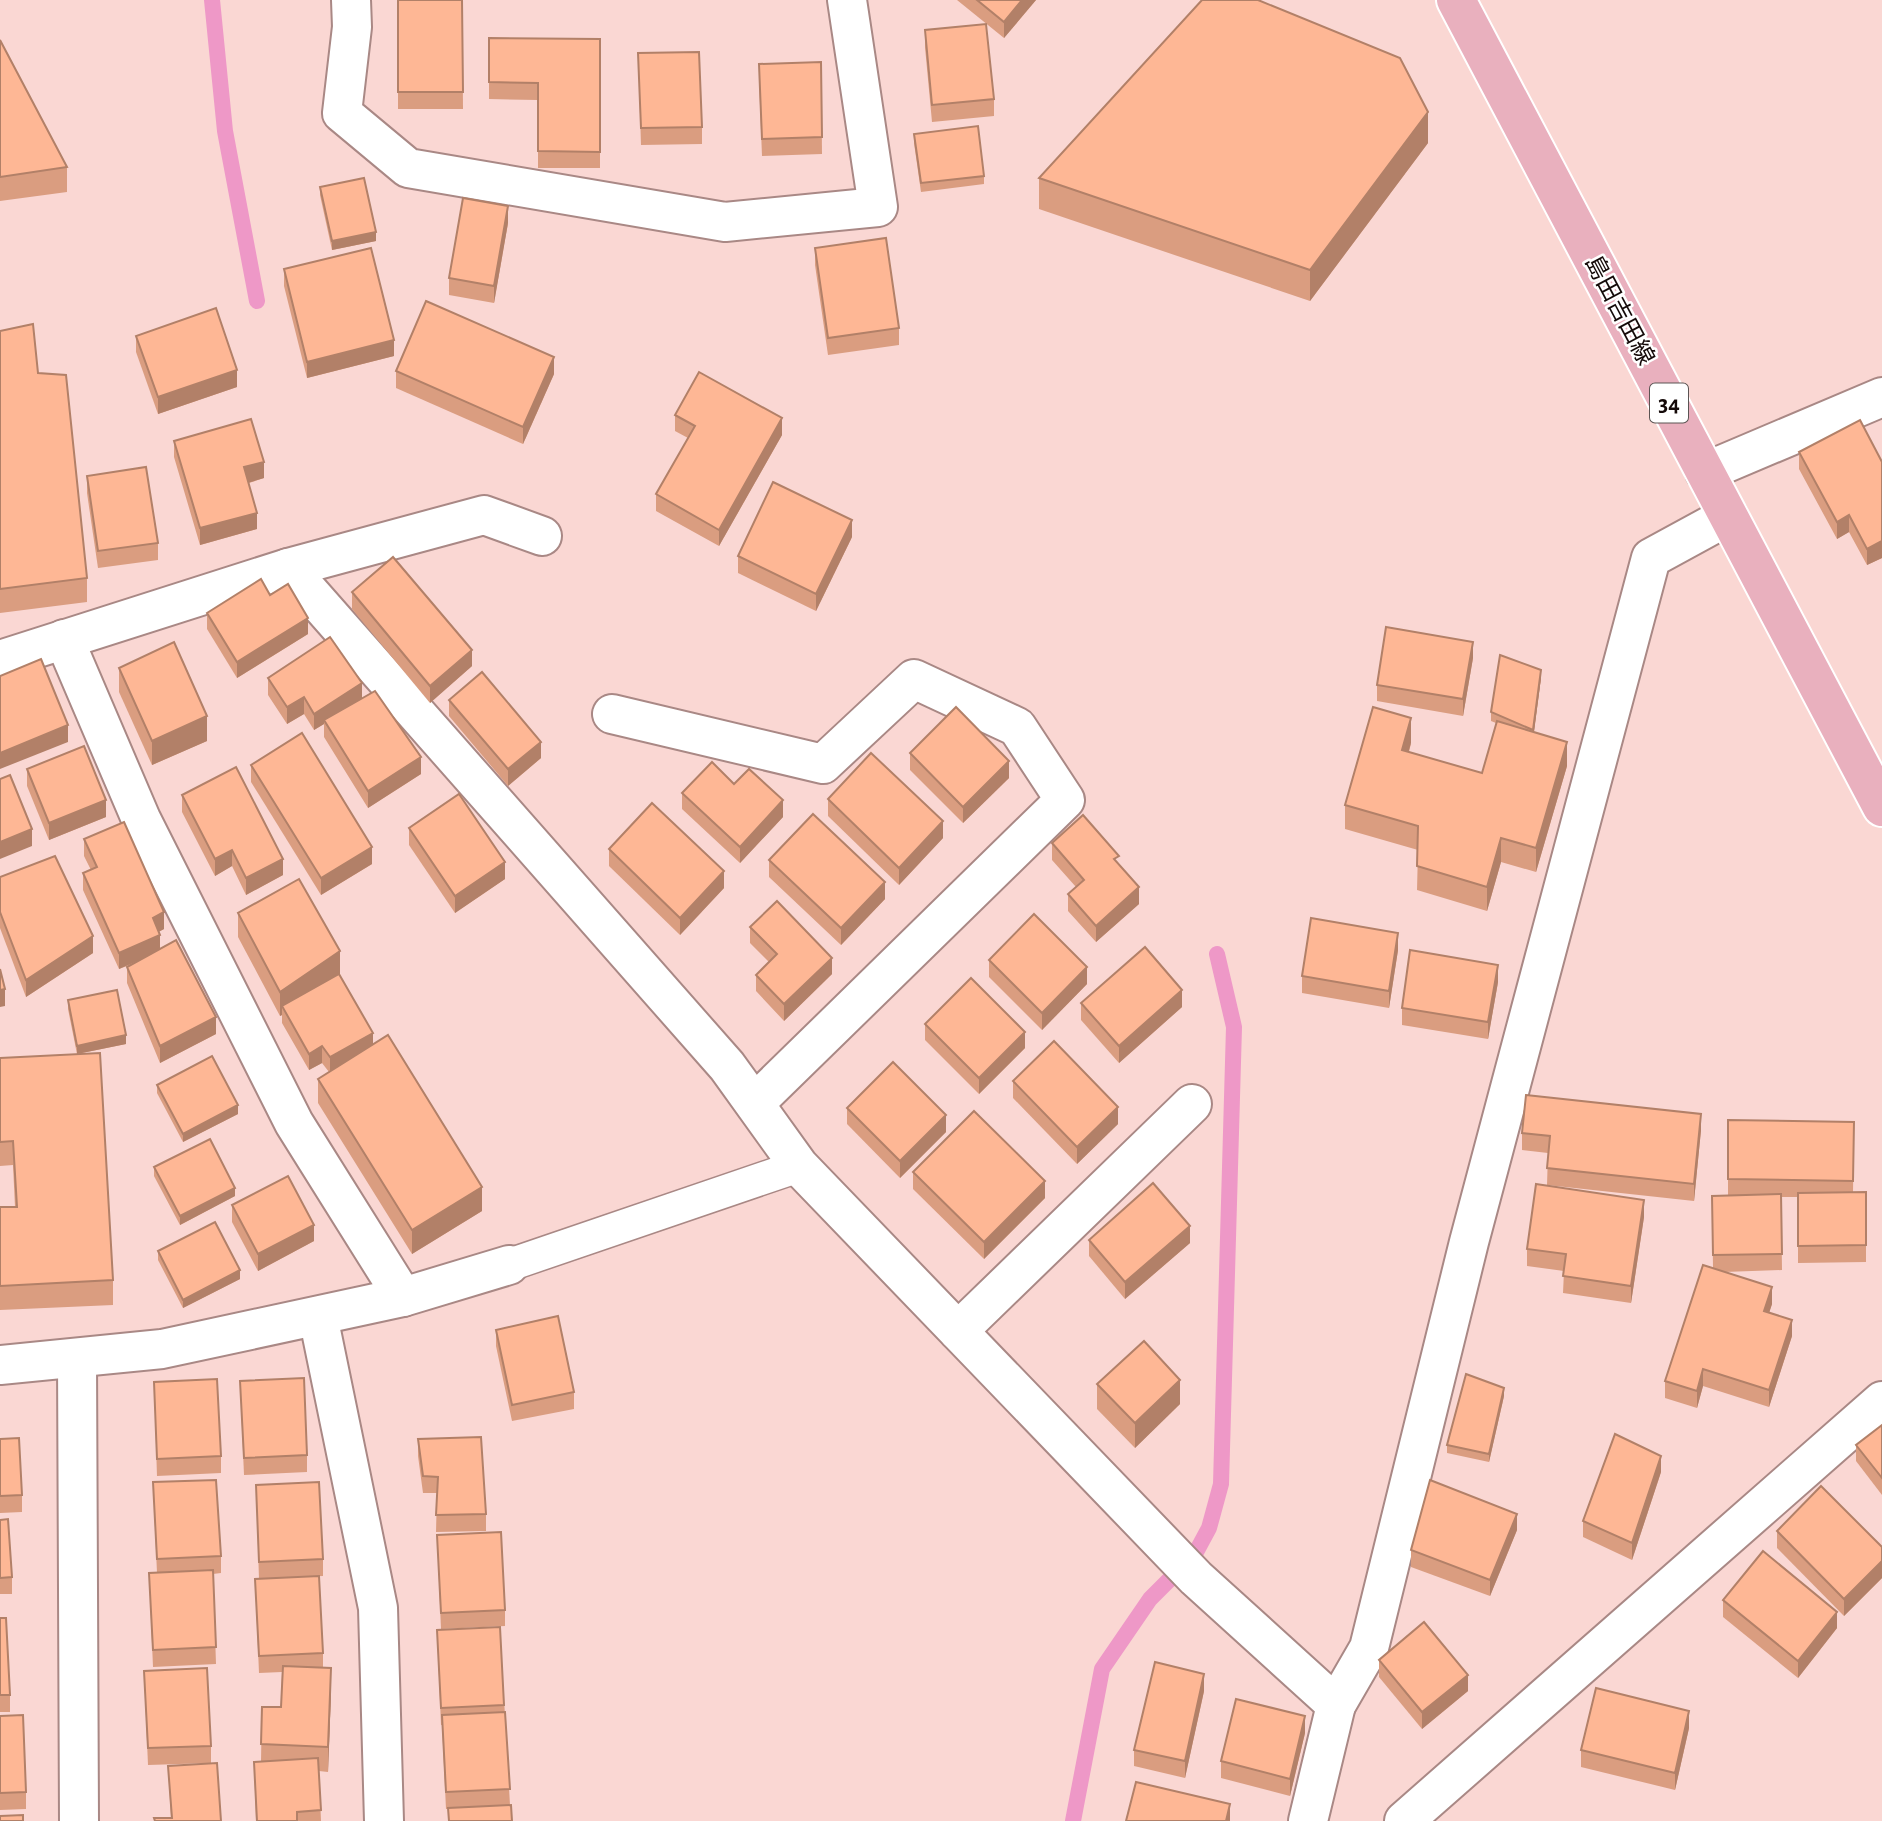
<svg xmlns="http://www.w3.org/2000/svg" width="1882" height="1821" font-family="'Alegreya Sans','Noto Sans JP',sans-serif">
	<rect width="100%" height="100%" fill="#fad7d3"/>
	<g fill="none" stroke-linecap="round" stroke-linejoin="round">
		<g stroke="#ee98c7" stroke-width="16">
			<path d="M212,0L225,131L257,301"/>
			<path d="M1073,1821L1102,1669L1150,1599L1195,1554L1209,1528L1221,1484L1234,1027L1217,954"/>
		</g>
		<g stroke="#a98885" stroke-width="35">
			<path id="lane" d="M509,1265L799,1166"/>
		</g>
		<g stroke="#a98885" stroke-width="42">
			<g id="street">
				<path d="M351,0L352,27L342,113L408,168L725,222L878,207L847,0"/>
				<path d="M1705,472L1882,397"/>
				<path d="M288,568L727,1066L799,1166L1196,1578L1336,1705L1308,1821"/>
				<path d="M64,639L141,819L294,1123L403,1297"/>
				<path d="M0,660L288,568L484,515L542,536"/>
				<path d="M612,714L823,764L914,679L1017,727L1065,800L755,1103"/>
				<path d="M318,1316L378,1608L384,1821"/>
				<path d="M958,1331L1192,1104"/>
				<path d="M77,1358L79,1821"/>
				<path d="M0,1365L162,1349L403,1297L509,1265"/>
				<path d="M1336,1705L1369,1648L1469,1242L1651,558L1728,516"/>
				<path d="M1404,1821L1882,1401"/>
			</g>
		</g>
		<g stroke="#fff" stroke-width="42">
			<path id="primary" d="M1456,0L1882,807"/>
		</g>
		<use href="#lane" stroke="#fff" stroke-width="32"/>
		<use href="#street" stroke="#fff" stroke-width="38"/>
		<use href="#primary" stroke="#e9b0be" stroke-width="38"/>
	</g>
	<g fill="#da9d80">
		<path d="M398,0H462L463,109H398Z"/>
		<path d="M957,0H1036L1004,38Z"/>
		<path d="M925,30L994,99V116L932,122L925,47Z"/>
		<path d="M489,38L600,39V168H538V100L489,99Z"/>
		<path d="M0,40L67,167V192L0,201Z"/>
		<path d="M638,53L702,127V144L641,145Z"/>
		<path d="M821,62L822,154L762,156L759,80Z"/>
		<path d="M914,134L984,176V184L921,192L914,143Z"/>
		<path d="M1428,143L1310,301L1039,209V178Z"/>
		<path d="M320,187L376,241L332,250L320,195Z"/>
		<path d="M508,223L494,303L449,295V278Z"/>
		<path d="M815,248L899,328V345L828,355L815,265Z"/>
		<path d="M284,269L394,356L307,378L284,286Z"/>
		<path d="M0,331L87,578V602L0,613Z"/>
		<path d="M136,336L237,387L158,414L136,352Z"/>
		<path d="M396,371L554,374L523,444L396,388Z"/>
		<path d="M675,415L782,435L719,546L656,511V494L688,438L675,431Z"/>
		<path d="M174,441L264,478L249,483L257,529L200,545L174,457Z"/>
		<path d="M1799,452L1882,462V558L1867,565L1849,532L1837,539L1799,469Z"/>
		<path d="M87,476L158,543V560L98,568L87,493Z"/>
		<path d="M852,537L816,611L738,573V556Z"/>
		<path d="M352,592L472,666L430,703L352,609Z"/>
		<path d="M270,595L308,634L237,678L207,629V613Z"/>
		<path d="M1473,658L1463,716L1377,701V685Z"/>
		<path d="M119,668L207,741L152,765L119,692Z"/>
		<path d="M268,678L362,698L421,774L368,808L324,737V724L314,730L304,714L287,724L268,695Z"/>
		<path d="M1541,678L1534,732L1567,766L1536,872L1501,862L1487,911L1417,890L1418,850L1345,829V805L1411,743L1409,752L1482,773L1496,723L1491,721V712Z"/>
		<path d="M449,700L541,758L508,786L449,716Z"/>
		<path d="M910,753L1009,778L963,823L910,770Z"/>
		<path d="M251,765L372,864L321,895L251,782Z"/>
		<path d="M27,769L106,817L49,840L27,786Z"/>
		<path d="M734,784L783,817L740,863L682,809V793Z"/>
		<path d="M182,795L283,875L246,895L232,866L215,876L182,812Z"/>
		<path d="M828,799L943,838L899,885L828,816Z"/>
		<path d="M409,828L505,879L455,913L409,845Z"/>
		<path d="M84,839L164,929L158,932L160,949L216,1034L160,1063L127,983V967L137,962L119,969L83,890V873L91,870L84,856Z"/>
		<path d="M1052,843L1119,864L1139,904L1096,942L1068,911V894L1076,887L1052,860Z"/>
		<path d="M609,849L724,888L680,935L609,866Z"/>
		<path d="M769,860L885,899L841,945L769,877Z"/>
		<path d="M0,877L93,953L26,997L0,928Z"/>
		<path d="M238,913L340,975L373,1044L482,1211L412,1254L318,1103V1079L329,1072L322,1063L309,1070L282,1023V1015L280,1016L238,937Z"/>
		<path d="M750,927L832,974L784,1021L756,991V975L769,962L750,943Z"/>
		<path d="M1398,950L1389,1008L1302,993V976Z"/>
		<path d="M989,960L1087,984L1042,1030L989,977Z"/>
		<path d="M1498,982L1488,1039L1402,1025V1008Z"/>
		<path d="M68,1000L126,1044L77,1054L68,1009Z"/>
		<path d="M1081,1003L1182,1007L1119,1063L1081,1020Z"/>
		<path d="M925,1024L1025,1048L979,1094L925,1040Z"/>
		<path d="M0,1058L113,1280V1305L0,1310V1207H15L13,1165L0,1166Z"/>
		<path d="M1013,1081L1118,1124L1077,1164L1013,1098Z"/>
		<path d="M157,1085L238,1114L183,1142L157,1093Z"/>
		<path d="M847,1108L946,1132L900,1178L847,1124Z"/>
		<path d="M1728,1120L1854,1122L1853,1192H1866V1262L1798,1263V1197H1781L1782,1270L1724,1272L1772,1304L1769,1313L1792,1336L1769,1407L1703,1386L1697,1408L1665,1398V1381L1713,1268L1712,1196L1728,1195Z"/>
		<path d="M1701,1130L1694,1201L1547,1185L1548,1153L1522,1150V1133Z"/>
		<path d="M154,1167L235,1196L180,1225L154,1176Z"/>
		<path d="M913,1172L1045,1198L984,1259L913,1189Z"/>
		<path d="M232,1205L314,1241L258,1271L232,1222Z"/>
		<path d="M1644,1217L1631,1303L1563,1293L1564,1271L1527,1266V1249Z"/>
		<path d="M1089,1240L1190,1243L1125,1299L1089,1256Z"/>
		<path d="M158,1251L240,1279L183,1308L158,1260Z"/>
		<path d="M496,1330L574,1392V1409L512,1421L496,1346Z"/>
		<path d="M240,1381L307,1455V1472L244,1475Z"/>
		<path d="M154,1382L221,1456V1473L157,1476Z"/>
		<path d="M1097,1384L1180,1404L1135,1448L1097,1409Z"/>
		<path d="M1504,1396L1489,1462L1447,1453V1445Z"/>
		<path d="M1882,1425V1495L1856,1461V1445Z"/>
		<path d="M0,1439L22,1495V1512L0,1513Z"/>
		<path d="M418,1439L486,1514V1531L436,1532L437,1493H423L418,1456Z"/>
		<path d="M1661,1472L1632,1560L1583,1537V1521Z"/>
		<path d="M153,1482L221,1556V1573L213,1574L216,1664L153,1667L149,1573H157Z"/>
		<path d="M256,1485L323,1559V1576L259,1579Z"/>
		<path d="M0,1520L12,1577V1594H0Z"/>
		<path d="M1517,1530L1490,1596L1411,1567V1550Z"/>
		<path d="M1777,1531L1882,1547V1578L1844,1616L1777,1548Z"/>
		<path d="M437,1535L505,1610V1626L441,1629Z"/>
		<path d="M255,1579L323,1653V1667L331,1692L328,1772L319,1771L321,1821H256L254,1762L261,1761L262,1707H281L282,1672L259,1673Z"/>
		<path d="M1723,1600L1837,1628L1798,1678L1723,1617Z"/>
		<path d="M0,1618L10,1695V1712H0Z"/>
		<path d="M500,1627L510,1805L512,1821H448V1809H446L442,1725H441L437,1630Z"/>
		<path d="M1379,1660L1468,1691L1422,1729L1379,1677Z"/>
		<path d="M144,1671L211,1746V1763L148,1765Z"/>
		<path d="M1204,1691L1185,1778L1134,1766V1750Z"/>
		<path d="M0,1716L26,1792V1809L0,1810Z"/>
		<path d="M1689,1728L1675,1790L1581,1767V1750Z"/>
		<path d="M1305,1733L1290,1796L1221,1778V1761Z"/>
		<path d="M168,1766L221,1821L171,1818Z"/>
	</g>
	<g fill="#b28068">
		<path d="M1022,0H1036L1004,38V22Z"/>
		<path d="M1428,112V143L1310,301V270Z"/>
		<path d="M508,206V223L494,303V286Z"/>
		<path d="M376,232V241L332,250V241Z"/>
		<path d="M394,340V356L307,378V362Z"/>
		<path d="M554,357V374L523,444V427Z"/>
		<path d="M237,370V387L158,414V397Z"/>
		<path d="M782,418V435L719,546V530Z"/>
		<path d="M264,462V478L244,484V467Z"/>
		<path d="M257,513V529L200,545V528Z"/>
		<path d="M1849,515V532L1837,539V522Z"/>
		<path d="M852,520V537L816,611V594Z"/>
		<path d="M1882,541V558L1867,565V549Z"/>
		<path d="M308,618V634L237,678V662Z"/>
		<path d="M1473,642V658L1463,716V699Z"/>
		<path d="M472,650V666L430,703V686Z"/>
		<path d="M1541,670V678L1533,739V730Z"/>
		<path d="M362,683V700L324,720V724L314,730V714Z"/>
		<path d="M304,697V714L287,724V707Z"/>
		<path d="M207,716V741L152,765V741Z"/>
		<path d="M1411,718V743L1402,774V750Z"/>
		<path d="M68,725V742L0,769V753Z"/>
		<path d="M541,742V758L508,786V769Z"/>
		<path d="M1567,742V766L1536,872V848Z"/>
		<path d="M421,757V774L368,808V791Z"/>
		<path d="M1009,761V778L963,823V807Z"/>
		<path d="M106,800V817L49,840V823Z"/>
		<path d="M783,800V817L740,863V847Z"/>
		<path d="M943,821V838L899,885V868Z"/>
		<path d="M32,829V846L0,859V842Z"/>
		<path d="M1501,838V862L1487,911V887Z"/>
		<path d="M372,847V864L321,895V878Z"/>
		<path d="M232,850V866L215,876V859Z"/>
		<path d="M283,859V875L246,895V878Z"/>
		<path d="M505,862V879L455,913V896Z"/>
		<path d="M724,871V888L680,935V918Z"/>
		<path d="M885,882V899L841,945V928Z"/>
		<path d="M1139,887V904L1096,942V926Z"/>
		<path d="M164,912V929L153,935V918Z"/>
		<path d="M1398,933V950L1389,1008V991Z"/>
		<path d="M160,935V951L119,969V953Z"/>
		<path d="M93,936V953L26,997V980Z"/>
		<path d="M340,951V976L282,1006V1015L280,1016V992Z"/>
		<path d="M832,958V974L784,1021V1004Z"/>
		<path d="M1498,965V982L1488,1039V1022Z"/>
		<path d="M1087,967V984L1042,1030V1013Z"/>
		<path d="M5,989V1006L0,1007V990Z"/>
		<path d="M1182,990V1007L1119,1063V1046Z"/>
		<path d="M216,1017V1034L160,1063V1046Z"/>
		<path d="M1025,1032V1048L979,1094V1078Z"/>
		<path d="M373,1033V1050L330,1074V1057Z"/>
		<path d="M126,1035V1044L77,1054V1046Z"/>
		<path d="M322,1046V1063L309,1070V1054Z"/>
		<path d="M238,1105V1114L183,1142V1134Z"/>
		<path d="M1118,1107V1124L1077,1164V1147Z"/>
		<path d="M1701,1114V1130L1694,1201V1184Z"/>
		<path d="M946,1115V1132L900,1178V1161Z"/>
		<path d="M1045,1181V1198L984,1259V1242Z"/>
		<path d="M482,1187V1211L412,1254V1230Z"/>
		<path d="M235,1188V1196L180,1225V1216Z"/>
		<path d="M1644,1200V1217L1631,1303V1286Z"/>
		<path d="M314,1225V1241L258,1271V1254Z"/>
		<path d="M1190,1226V1243L1125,1299V1282Z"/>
		<path d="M240,1270V1279L183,1308V1300Z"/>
		<path d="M1772,1287V1304L1764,1328V1311Z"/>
		<path d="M1792,1320V1336L1769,1407V1390Z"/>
		<path d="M1703,1369V1386L1697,1408V1391Z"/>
		<path d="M1180,1380V1404L1135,1448V1423Z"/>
		<path d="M1504,1388V1396L1489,1462V1454Z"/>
		<path d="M1661,1456V1472L1632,1560V1543Z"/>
		<path d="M1517,1514V1530L1490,1596V1580Z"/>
		<path d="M1882,1561V1578L1844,1616V1599Z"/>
		<path d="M1837,1612V1628L1798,1678V1661Z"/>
		<path d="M331,1668V1692L328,1772V1747Z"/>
		<path d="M1204,1674V1691L1185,1778V1761Z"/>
		<path d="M1468,1675V1691L1422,1729V1712Z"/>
		<path d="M1689,1711V1728L1675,1790V1773Z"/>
		<path d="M1305,1716V1733L1290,1796V1779Z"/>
		<path d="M1230,1804V1821H1226Z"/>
	</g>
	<g fill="#feb795" stroke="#b28068" stroke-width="2">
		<path d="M398,0H462L463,92H398Z"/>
		<path d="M977,0H1022L1004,22Z"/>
		<path d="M1202,0H1258L1400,58L1428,112L1310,270L1039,178Z"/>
		<path d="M986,24L994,99L932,105L925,30Z"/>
		<path d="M489,38L600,39V152L538,151V83L489,82Z"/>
		<path d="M0,40L67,167L0,177Z"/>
		<path d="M699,52L702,127L641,128L638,53Z"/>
		<path d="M821,62L822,137L762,139L759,64Z"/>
		<path d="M978,126L984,176L921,183L914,134Z"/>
		<path d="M364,178L376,232L332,241L320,187Z"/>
		<path d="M463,198L508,206L494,286L449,278Z"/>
		<path d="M886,238L899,328L828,338L815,248Z"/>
		<path d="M371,248L394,340L307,362L284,269Z"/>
		<path d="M426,301L554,357L523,427L396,371Z"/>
		<path d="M216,308L237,370L158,397L136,336Z"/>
		<path d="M33,324L38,373L66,375L87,578L0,589V331Z"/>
		<path d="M699,372L782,418L719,530L656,494L695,426L675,415Z"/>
		<path d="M251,419L264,462L244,467L257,513L200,528L174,441Z"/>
		<path d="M1860,420L1882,462V541L1867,549L1849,515L1837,522L1799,452Z"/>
		<path d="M146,467L158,543L98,551L87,476Z"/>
		<path d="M773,482L852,520L816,594L738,556Z"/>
		<path d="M393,557L472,650L430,686L352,592Z"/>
		<path d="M261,579L270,595L288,584L308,618L237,662L207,613Z"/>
		<path d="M1386,627L1473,642L1463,699L1377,685Z"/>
		<path d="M330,637L362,683L314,714L304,697L287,707L268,678Z"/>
		<path d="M174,642L207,716L152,741L119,668Z"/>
		<path d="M1500,655L1541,670L1533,730L1491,712Z"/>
		<path d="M41,659L68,725L0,753V676Z"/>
		<path d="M482,672L541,742L508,769L449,700Z"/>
		<path d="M375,691L421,757L368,791L324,720Z"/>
		<path d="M956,707L1009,761L963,807L910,753Z"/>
		<path d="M1373,707L1411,718L1402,750L1482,773L1497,721L1567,742L1536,848L1501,838L1487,887L1417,866L1418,826L1345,805Z"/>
		<path d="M302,733L372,847L321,878L251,765Z"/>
		<path d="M84,746L106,800L49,823L27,769Z"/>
		<path d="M871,753L943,821L899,868L828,799Z"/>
		<path d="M712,762L734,784L749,769L783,800L740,847L682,793Z"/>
		<path d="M236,767L283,859L246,878L232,850L215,859L182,795Z"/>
		<path d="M10,775L32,829L0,842V779Z"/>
		<path d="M459,794L505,862L455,896L409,828Z"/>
		<path d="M652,803L724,871L680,918L609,849Z"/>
		<path d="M813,814L885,882L841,928L769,860Z"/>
		<path d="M1083,815L1119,856L1114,859L1139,887L1096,926L1068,894L1084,880L1052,843Z"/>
		<path d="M124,822L164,912L153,918L160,935L119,953L83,873L97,867L84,839Z"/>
		<path d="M55,856L93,936L26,980L0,912V877Z"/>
		<path d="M299,879L340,951L280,992L238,913Z"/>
		<path d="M777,901L832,958L784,1004L756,975L777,954L750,927Z"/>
		<path d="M1034,914L1087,967L1042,1013L989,960Z"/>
		<path d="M1311,918L1398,933L1389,991L1302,976Z"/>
		<path d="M176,940L216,1017L160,1046L127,967Z"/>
		<path d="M1145,947L1182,990L1119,1046L1081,1003Z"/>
		<path d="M1410,950L1498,965L1488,1022L1402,1008Z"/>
		<path d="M0,969L5,989L0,990Z"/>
		<path d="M339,974L373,1033L330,1057L322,1046L309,1054L282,1006Z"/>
		<path d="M971,978L1025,1032L979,1078L925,1024Z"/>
		<path d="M117,990L126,1035L77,1046L68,1000Z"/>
		<path d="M388,1035L482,1187L412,1230L318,1079Z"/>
		<path d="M1054,1041L1118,1107L1077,1147L1013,1081Z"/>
		<path d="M100,1053L113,1280L0,1286V1207H17L13,1141L0,1142V1058Z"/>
		<path d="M212,1056L238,1105L183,1134L157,1085Z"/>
		<path d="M893,1062L946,1115L900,1161L847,1108Z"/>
		<path d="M1526,1095L1701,1114L1694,1184L1547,1168L1550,1136L1522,1133Z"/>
		<path d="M974,1111L1045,1181L984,1242L913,1172Z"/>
		<path d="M1728,1120L1854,1122L1853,1181L1728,1179Z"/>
		<path d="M210,1139L235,1188L180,1216L154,1167Z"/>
		<path d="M288,1176L314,1225L258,1254L232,1205Z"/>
		<path d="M1153,1183L1190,1226L1125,1282L1089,1240Z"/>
		<path d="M1536,1184L1644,1200L1631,1286L1563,1276L1566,1254L1527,1249Z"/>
		<path d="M1866,1192V1245L1798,1246V1193Z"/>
		<path d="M1781,1194L1782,1254L1713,1255L1712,1196Z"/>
		<path d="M215,1222L240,1270L183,1300L158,1251Z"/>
		<path d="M1703,1265L1772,1287L1764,1311L1792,1320L1769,1390L1703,1369L1697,1391L1665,1381Z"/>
		<path d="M558,1316L574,1392L512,1405L496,1330Z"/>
		<path d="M1144,1341L1180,1380L1135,1423L1097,1384Z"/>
		<path d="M1466,1374L1504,1388L1489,1454L1447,1445Z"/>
		<path d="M304,1378L307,1455L244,1458L240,1381Z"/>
		<path d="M217,1379L221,1456L157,1459L154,1382Z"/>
		<path d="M1882,1425V1478L1856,1445Z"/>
		<path d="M1615,1434L1661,1456L1632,1543L1583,1521Z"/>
		<path d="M481,1437L486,1514L436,1515L438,1477L423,1476L418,1439Z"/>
		<path d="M19,1438L22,1495L0,1496V1439Z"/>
		<path d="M216,1480L221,1556L157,1559L153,1482Z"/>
		<path d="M1430,1480L1517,1514L1490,1580L1411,1550Z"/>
		<path d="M319,1482L323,1559L259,1562L256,1485Z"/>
		<path d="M1821,1486L1882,1547V1561L1844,1599L1777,1531Z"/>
		<path d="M8,1519L12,1577L0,1578V1520Z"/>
		<path d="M501,1532L505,1610L441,1613L437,1535Z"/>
		<path d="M1763,1551L1837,1612L1798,1661L1723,1600Z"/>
		<path d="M213,1570L216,1647L153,1650L149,1573Z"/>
		<path d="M319,1576L323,1653L259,1656L255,1579Z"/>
		<path d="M0,1618H6L10,1695H0Z"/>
		<path d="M1424,1622L1468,1675L1422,1712L1379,1660Z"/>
		<path d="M500,1627L504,1705L441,1708L437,1630Z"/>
		<path d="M1155,1662L1204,1674L1185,1761L1134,1750Z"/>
		<path d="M283,1666L331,1668L328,1747L261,1744L262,1707H281Z"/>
		<path d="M207,1668L211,1746L148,1748L144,1671Z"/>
		<path d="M1596,1688L1689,1711L1675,1773L1581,1750Z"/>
		<path d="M1236,1699L1305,1716L1290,1779L1221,1761Z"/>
		<path d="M505,1712L510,1789L446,1792L442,1715Z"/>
		<path d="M23,1715L26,1792L0,1793V1716Z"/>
		<path d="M318,1758L321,1810L297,1812V1821H257L254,1762Z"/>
		<path d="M217,1763L221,1821H155L154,1818H172L168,1766Z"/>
		<path d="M1136,1782L1230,1804L1226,1821H1126Z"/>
		<path d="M511,1805L512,1821H449L448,1808Z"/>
		<path d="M23,1815V1821H0V1816Z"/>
	</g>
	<g text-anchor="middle" stroke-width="5" stroke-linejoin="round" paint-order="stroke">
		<rect fill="#fff" stroke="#5b5453" stroke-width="2" x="1650" y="383.5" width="38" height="39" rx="5"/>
		<g font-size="23" font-weight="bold" fill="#150a09">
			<text x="1669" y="411">34</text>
		</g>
		<g font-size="24" fill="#150a09" stroke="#fff">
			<text transform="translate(1620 310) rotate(62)" y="8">島田吉田線</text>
		</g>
	</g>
</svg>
